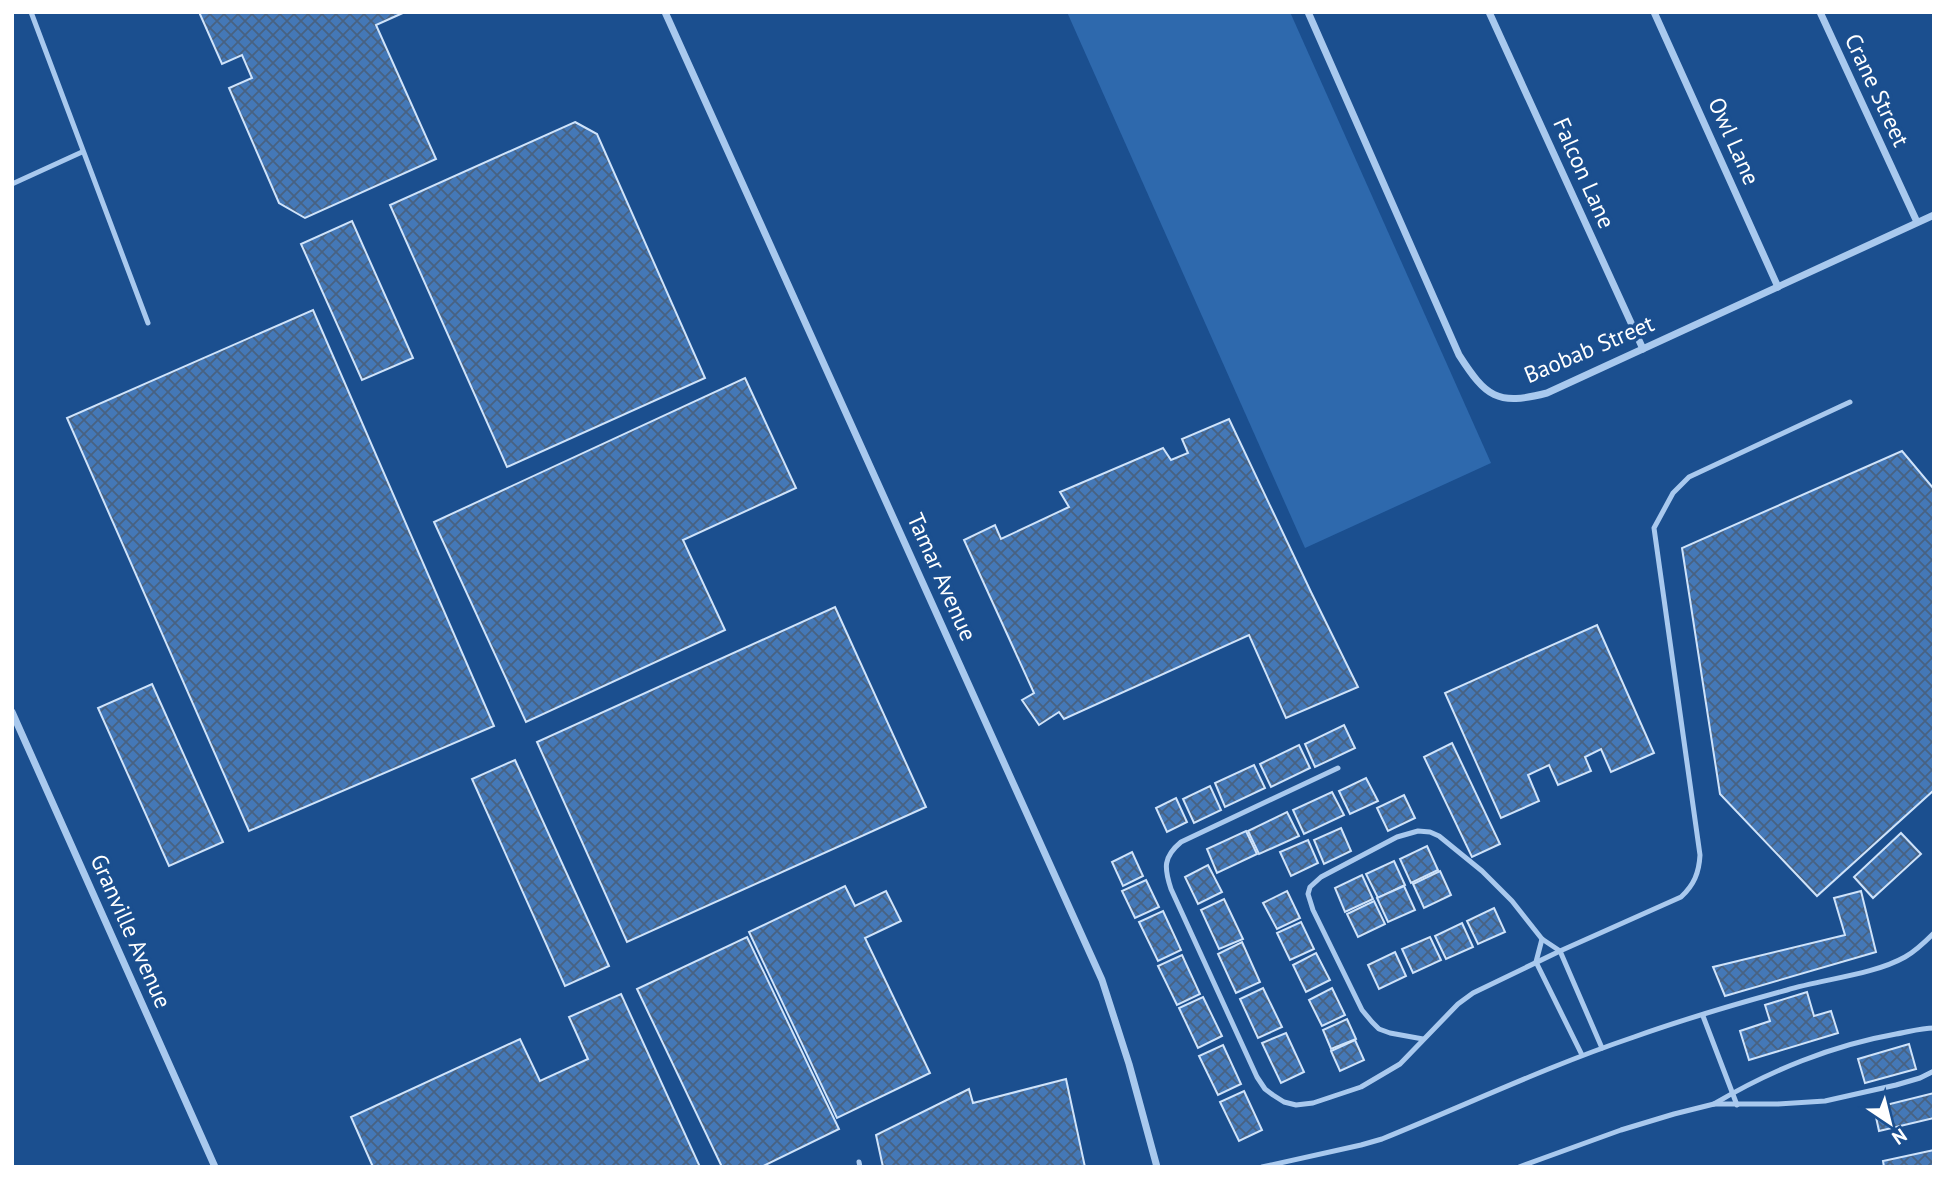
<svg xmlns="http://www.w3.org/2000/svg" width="1946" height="1179" font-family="'PT Sans',sans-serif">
	<defs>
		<pattern id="building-cross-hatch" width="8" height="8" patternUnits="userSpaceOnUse" patternTransform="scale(1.75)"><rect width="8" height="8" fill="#4478b7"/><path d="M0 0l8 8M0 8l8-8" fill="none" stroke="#486282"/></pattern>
	</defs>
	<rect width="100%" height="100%" fill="#1b4f8f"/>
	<path fill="#2e69ad" d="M1067,12H1290L1491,463L1305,548Z"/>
	<g fill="url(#building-cross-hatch)" stroke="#cfe3fa" stroke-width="2">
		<path d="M199,12H405L376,25L436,159L305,218L279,203L229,88L252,78L242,55L222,64Z"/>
		<path d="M575,122L597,134L705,378L507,467L390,205Z"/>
		<path d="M352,221L413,358L362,380L301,244Z"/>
		<path d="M313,310L494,726L249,831L67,418Z"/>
		<path d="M745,378L796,488L683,540L725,630L526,722L434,522Z"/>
		<path d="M1229,419L1311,592L1358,687L1286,718L1249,635L1064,719L1059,712L1039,725L1022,700L1034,693L964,540L995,525L1001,539L1069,507L1060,492L1163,448L1171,460L1188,453L1182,439Z"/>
		<path d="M1902,451L1934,489V790L1817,896L1720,794L1682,548Z"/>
		<path d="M835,607L926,807L627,942L537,742Z"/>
		<path d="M1597,625L1654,753L1611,772L1601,749L1585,757L1591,771L1558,785L1549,765L1528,775L1539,801L1501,818L1445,693Z"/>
		<path d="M152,684L223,842L169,866L98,708Z"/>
		<path d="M1344,725L1355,748L1315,767L1305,744Z"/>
		<path d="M1452,743L1500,844L1472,857L1424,757Z"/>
		<path d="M1299,745L1310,768L1271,787L1260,764Z"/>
		<path d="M515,760L609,966L565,986L472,779Z"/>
		<path d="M1254,765L1265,788L1225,807L1215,783Z"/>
		<path d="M1366,778L1378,801L1350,814L1339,791Z"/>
		<path d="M1210,786L1221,810L1194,823L1183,799Z"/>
		<path d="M1332,792L1344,815L1304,834L1293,810Z"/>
		<path d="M1404,795L1415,818L1388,831L1377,808Z"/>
		<path d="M1176,798L1187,822L1167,832L1156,808Z"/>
		<path d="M1287,812L1299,836L1259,854L1248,831Z"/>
		<path d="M1341,828L1351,851L1324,864L1314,840Z"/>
		<path d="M1246,831L1257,854L1217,873L1207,849Z"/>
		<path d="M1901,833L1921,854L1873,898L1854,877Z"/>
		<path d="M1308,840L1318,863L1291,876L1280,852Z"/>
		<path d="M1427,846L1438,870L1411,883L1400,859Z"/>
		<path d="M1132,852L1143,876L1123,886L1112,862Z"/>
		<path d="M1394,861L1405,885L1378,898L1366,874Z"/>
		<path d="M1208,865L1222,892L1198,904L1185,877Z"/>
		<path d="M1440,871L1451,895L1424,908L1413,884Z"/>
		<path d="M1362,875L1373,899L1345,912L1335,888Z"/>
		<path d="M1146,880L1159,907L1135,918L1122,891Z"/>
		<path d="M845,886L855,906L886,891L901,921L865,938L930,1073L837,1118L749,932Z"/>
		<path d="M1404,886L1415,910L1388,922L1377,898Z"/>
		<path d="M1287,891L1300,918L1277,929L1263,903Z"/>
		<path d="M1861,891L1876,952L1725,996L1713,967L1845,935L1834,898Z"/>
		<path d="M1224,899L1243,939L1219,949L1201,910Z"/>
		<path d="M1374,901L1385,924L1358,937L1347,914Z"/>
		<path d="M1494,908L1505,932L1478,944L1467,921Z"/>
		<path d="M1163,911L1181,950L1158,961L1139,922Z"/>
		<path d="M1301,922L1314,949L1290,960L1277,933Z"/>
		<path d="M1462,923L1473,947L1446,959L1435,936Z"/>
		<path d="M747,937L839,1129L761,1167H722L637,989Z"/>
		<path d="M1430,937L1441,960L1413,973L1402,949Z"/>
		<path d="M1242,942L1260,982L1236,993L1218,954Z"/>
		<path d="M1395,952L1406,976L1379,989L1368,965Z"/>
		<path d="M1316,953L1330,980L1306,992L1293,965Z"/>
		<path d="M1182,955L1200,994L1177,1005L1158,966Z"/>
		<path d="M1263,988L1282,1027L1258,1038L1240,999Z"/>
		<path d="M1332,988L1345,1015L1322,1026L1309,1000Z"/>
		<path d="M1807,992L1814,1016L1831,1011L1838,1033L1749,1060L1740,1031L1770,1021L1765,1005Z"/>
		<path d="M621,994L700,1167H373L351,1117L520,1039L540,1081L588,1059L569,1017Z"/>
		<path d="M1203,997L1222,1036L1198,1048L1179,1008Z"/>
		<path d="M1347,1019L1356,1039L1331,1049L1323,1030Z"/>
		<path d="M1286,1033L1304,1072L1281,1083L1262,1043Z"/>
		<path d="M1355,1040L1364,1060L1340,1071L1331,1051Z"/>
		<path d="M1909,1044L1916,1069L1865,1083L1858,1059Z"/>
		<path d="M1223,1045L1241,1084L1218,1095L1199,1056Z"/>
		<path d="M1066,1079L1085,1167H883L876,1135L969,1089L973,1103Z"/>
		<path d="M1244,1091L1262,1130L1239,1141L1220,1102Z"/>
		<path d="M1934,1093V1118L1879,1131L1874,1108Z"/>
		<path d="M1934,1150V1167H1884L1883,1161Z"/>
	</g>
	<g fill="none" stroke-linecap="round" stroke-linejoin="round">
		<g stroke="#a9c9ee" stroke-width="5">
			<path d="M31,12L148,323"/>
			<path d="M12,184L82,152"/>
			<path d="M1338,768L1181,842C1163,857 1164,868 1171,889L1257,1077L1265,1089L1273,1095L1284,1102L1296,1105L1313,1103L1361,1087L1400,1064L1458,1004L1473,993L1560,951L1681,897C1694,885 1699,873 1700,855L1654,528L1673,493L1689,477L1850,402"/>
			<path d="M1542,939L1536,962L1582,1055"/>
			<path d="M1703,1016L1737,1105"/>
			<path d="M1423,1039L1390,1033L1379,1029L1372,1022L1362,1010L1313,910L1308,894L1310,887L1321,877L1397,837L1418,831L1430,832L1439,836L1482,871L1512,901L1542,939L1560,951L1602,1048"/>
			<path d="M1714,1104C1769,1071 1833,1045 1896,1034C1908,1032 1921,1028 1934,1028"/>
			<path d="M859,1162L860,1167"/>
			<path d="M1262,1167L1361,1145L1382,1139C1466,1105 1548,1066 1634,1037C1684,1019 1736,1004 1787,990C1823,979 1873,975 1905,957C1916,951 1925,942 1934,933"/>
			<path d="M1519,1167L1621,1130L1674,1114L1714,1104H1778L1825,1101L1896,1085L1920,1078L1934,1071"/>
		</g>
		<g stroke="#a9c9ee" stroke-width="7">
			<path d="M665,12L1102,980L1129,1064L1157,1167"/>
			<path d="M1308,12L1459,355C1486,397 1497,406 1547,393L1934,215"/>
			<path d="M1489,12L1643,349"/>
			<path d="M1654,12L1778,287"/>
			<path d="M1820,12L1917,222"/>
			<path d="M12,712L215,1167"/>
		</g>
	</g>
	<g text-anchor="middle" stroke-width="7" stroke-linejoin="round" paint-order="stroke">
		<g font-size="23" fill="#fff" stroke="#1b4f8f">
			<text transform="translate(1877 90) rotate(65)" y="8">Crane Street</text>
			<text transform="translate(1734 141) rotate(66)" y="8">Owl Lane</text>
			<text transform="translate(1584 173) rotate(66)" y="8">Falcon Lane</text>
			<text transform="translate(1589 349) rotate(-23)" y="8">Baobab Street</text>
			<text transform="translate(942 577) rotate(66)" y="8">Tamar Avenue</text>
			<text transform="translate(131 931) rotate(66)" y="8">Granville Avenue</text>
		</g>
	</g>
	<rect width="1946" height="1179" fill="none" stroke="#ffffff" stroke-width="28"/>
	<g transform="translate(1890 1123) rotate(145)" stroke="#1b4f8f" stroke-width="5" paint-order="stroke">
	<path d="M0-5L12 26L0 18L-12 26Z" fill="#ffffff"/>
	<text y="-10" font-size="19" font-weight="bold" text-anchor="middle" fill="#ffffff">N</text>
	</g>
</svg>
